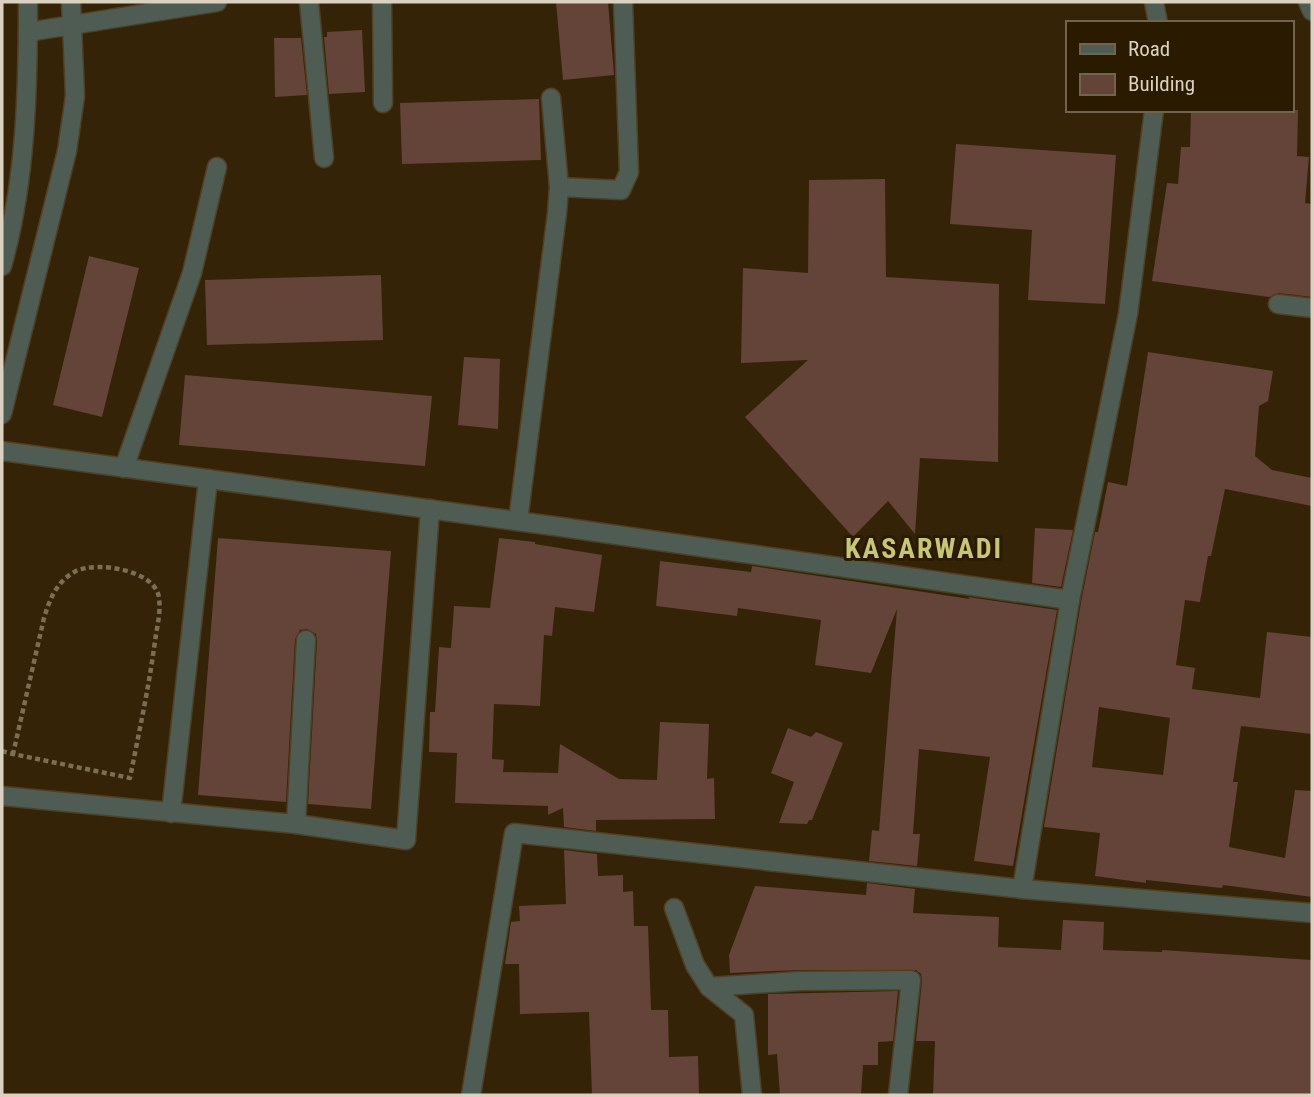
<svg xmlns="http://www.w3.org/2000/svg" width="1314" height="1097" font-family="'Roboto Condensed',sans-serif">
	<rect width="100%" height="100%" fill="#342306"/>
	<g fill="#644338" fill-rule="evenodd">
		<path d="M556,2H608L614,75L563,80Z"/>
		<path d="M362,30L365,92L329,94L324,37H327V32Z"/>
		<path d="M274,38H301L307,95L275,97Z"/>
		<path d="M539,99L541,160L402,164L400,103Z"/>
		<path d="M1191,110H1298L1297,156L1309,157L1305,203L1312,204V297L1279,293L1269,297L1152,281L1167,183L1178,184L1181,147H1190Z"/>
		<path d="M956,144L1116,155L1105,304L1028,300L1032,230L950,224Z"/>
		<path d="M885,179L886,277L999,284L998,462L920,458L915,534L888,501L853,537L745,417L808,360L741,363L743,268L808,273L809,180Z"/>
		<path d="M89,256L139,268L102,417L53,405Z"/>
		<path d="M381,275L383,340L207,345L205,280Z"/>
		<path d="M1148,352L1273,371L1268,401L1259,406L1255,456L1272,470L1312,478V506L1225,489L1211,556H1208L1200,602L1185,600L1176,665L1195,668L1192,689L1260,698L1267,632L1312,637V734L1241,726L1233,782H1238L1229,847L1285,858L1295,790L1312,791V897L1223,885L1222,888L1146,880V883L1095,876L1100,833L1044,827L1081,602L1095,532H1098L1108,482L1127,486ZM1099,707L1170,718L1163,775L1092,767Z"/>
		<path d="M464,357L500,359L498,429L458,425Z"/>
		<path d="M185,375L432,396L425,466L179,445Z"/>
		<path d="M1035,528L1073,530L1061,587L1032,583Z"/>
		<path d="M218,538L391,551L371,809L308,804L317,641L316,634L307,629L300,630L295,639L286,802L198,795Z"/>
		<path d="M499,538L535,542V544L602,555L594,612L555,607L552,636L544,635L540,706L494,704L492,759L504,760L503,772L558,773L560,744L619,779L657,780L660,722L709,724L707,779L714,778L715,819L596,820V831L564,827L563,808L548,815V806L455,803L457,753L429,752L430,712H435L439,647L451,648L454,606L490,608Z"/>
		<path d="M660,561L751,572L752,566L970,599L968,597L1057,610L1013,866L974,861L990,757L919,749L913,834H920L917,866L869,861L872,830L879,831L897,609L871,673L815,665L821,620L738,608L737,616L656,606Z"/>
		<path d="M788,728L811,737L816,732L843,743L812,820H809L807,824L779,823L794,782L771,773Z"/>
		<path d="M564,850L597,854L598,876L623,875V892L633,891L634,926H648L651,1010H668L669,1057L698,1056L699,1095H592L589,1012L520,1014L519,964H505L511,922L520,921L519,906L566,904Z"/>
		<path d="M867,883L915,889L913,913L999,917L998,947L1061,950L1063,920L1104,922L1103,950L1162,952V950L1312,960V1095H933L935,1041H916L922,981L921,974L916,970H799L730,973L729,955L755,886L866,895Z"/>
		<path d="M898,991L893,1041L878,1042V1065H863L861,1095H780L777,1054L768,1055V994Z"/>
	</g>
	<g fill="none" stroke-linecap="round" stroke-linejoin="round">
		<g stroke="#4f3f24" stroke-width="21">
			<g id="minor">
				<path d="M309,2L324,158"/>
				<path d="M382,2L383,103"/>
				<path d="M1154,2L1158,23"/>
				<path d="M1308,2L1312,11"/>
				<path d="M28,32L217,2"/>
				<path d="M1154,110L1128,314L1070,600L1022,889L1312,913"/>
				<path d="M559,187L621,190L629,172L623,2"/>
				<path d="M2,266C26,182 28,89 28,2"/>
				<path d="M1278,304L1312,308"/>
				<path d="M2,414L67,151L75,96L71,2"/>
				<path d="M2,451L561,527L1070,600"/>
				<path d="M124,468L192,273L217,167"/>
				<path d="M518,521L557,213L559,187L551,98"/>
				<path d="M2,796L296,824L306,640"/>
				<path d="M171,813L208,479"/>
				<path d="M296,824L406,840L430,509"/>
				<path d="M674,908L695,965L709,987L744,1015L752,1095"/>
				<path d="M709,987L799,981L911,980L898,1095"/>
				<path d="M471,1095L514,833L1022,889"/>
			</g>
		</g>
		<path stroke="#7b6d56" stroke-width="4.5" stroke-dasharray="5 3.5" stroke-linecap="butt" d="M2,751L13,754L130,778C139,732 149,687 155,641C157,627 161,612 159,598C156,570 97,561 76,571C57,581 50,598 44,618L13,754"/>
		<use href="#minor" stroke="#4e5c53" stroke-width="18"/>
	</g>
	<g text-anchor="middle" stroke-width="6" stroke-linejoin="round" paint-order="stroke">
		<g font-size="28" font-weight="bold" letter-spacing="2" fill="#c7c577" stroke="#2a1a00">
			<text x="924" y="558">KASARWADI</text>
		</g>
	</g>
	<rect width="1314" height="1097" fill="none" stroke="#dbd1c1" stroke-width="7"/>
	<rect x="1066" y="21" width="228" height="91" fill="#2a1a00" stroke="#71634d" stroke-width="2"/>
	<rect x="1080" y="44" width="35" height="10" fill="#4e5c53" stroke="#71634d" stroke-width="2"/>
	<text x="1128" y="56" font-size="21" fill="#dbd1c1">Road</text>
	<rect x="1080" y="74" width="35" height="21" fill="#644338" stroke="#71634d" stroke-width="2"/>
	<text x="1128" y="91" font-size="21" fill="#dbd1c1">Building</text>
</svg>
